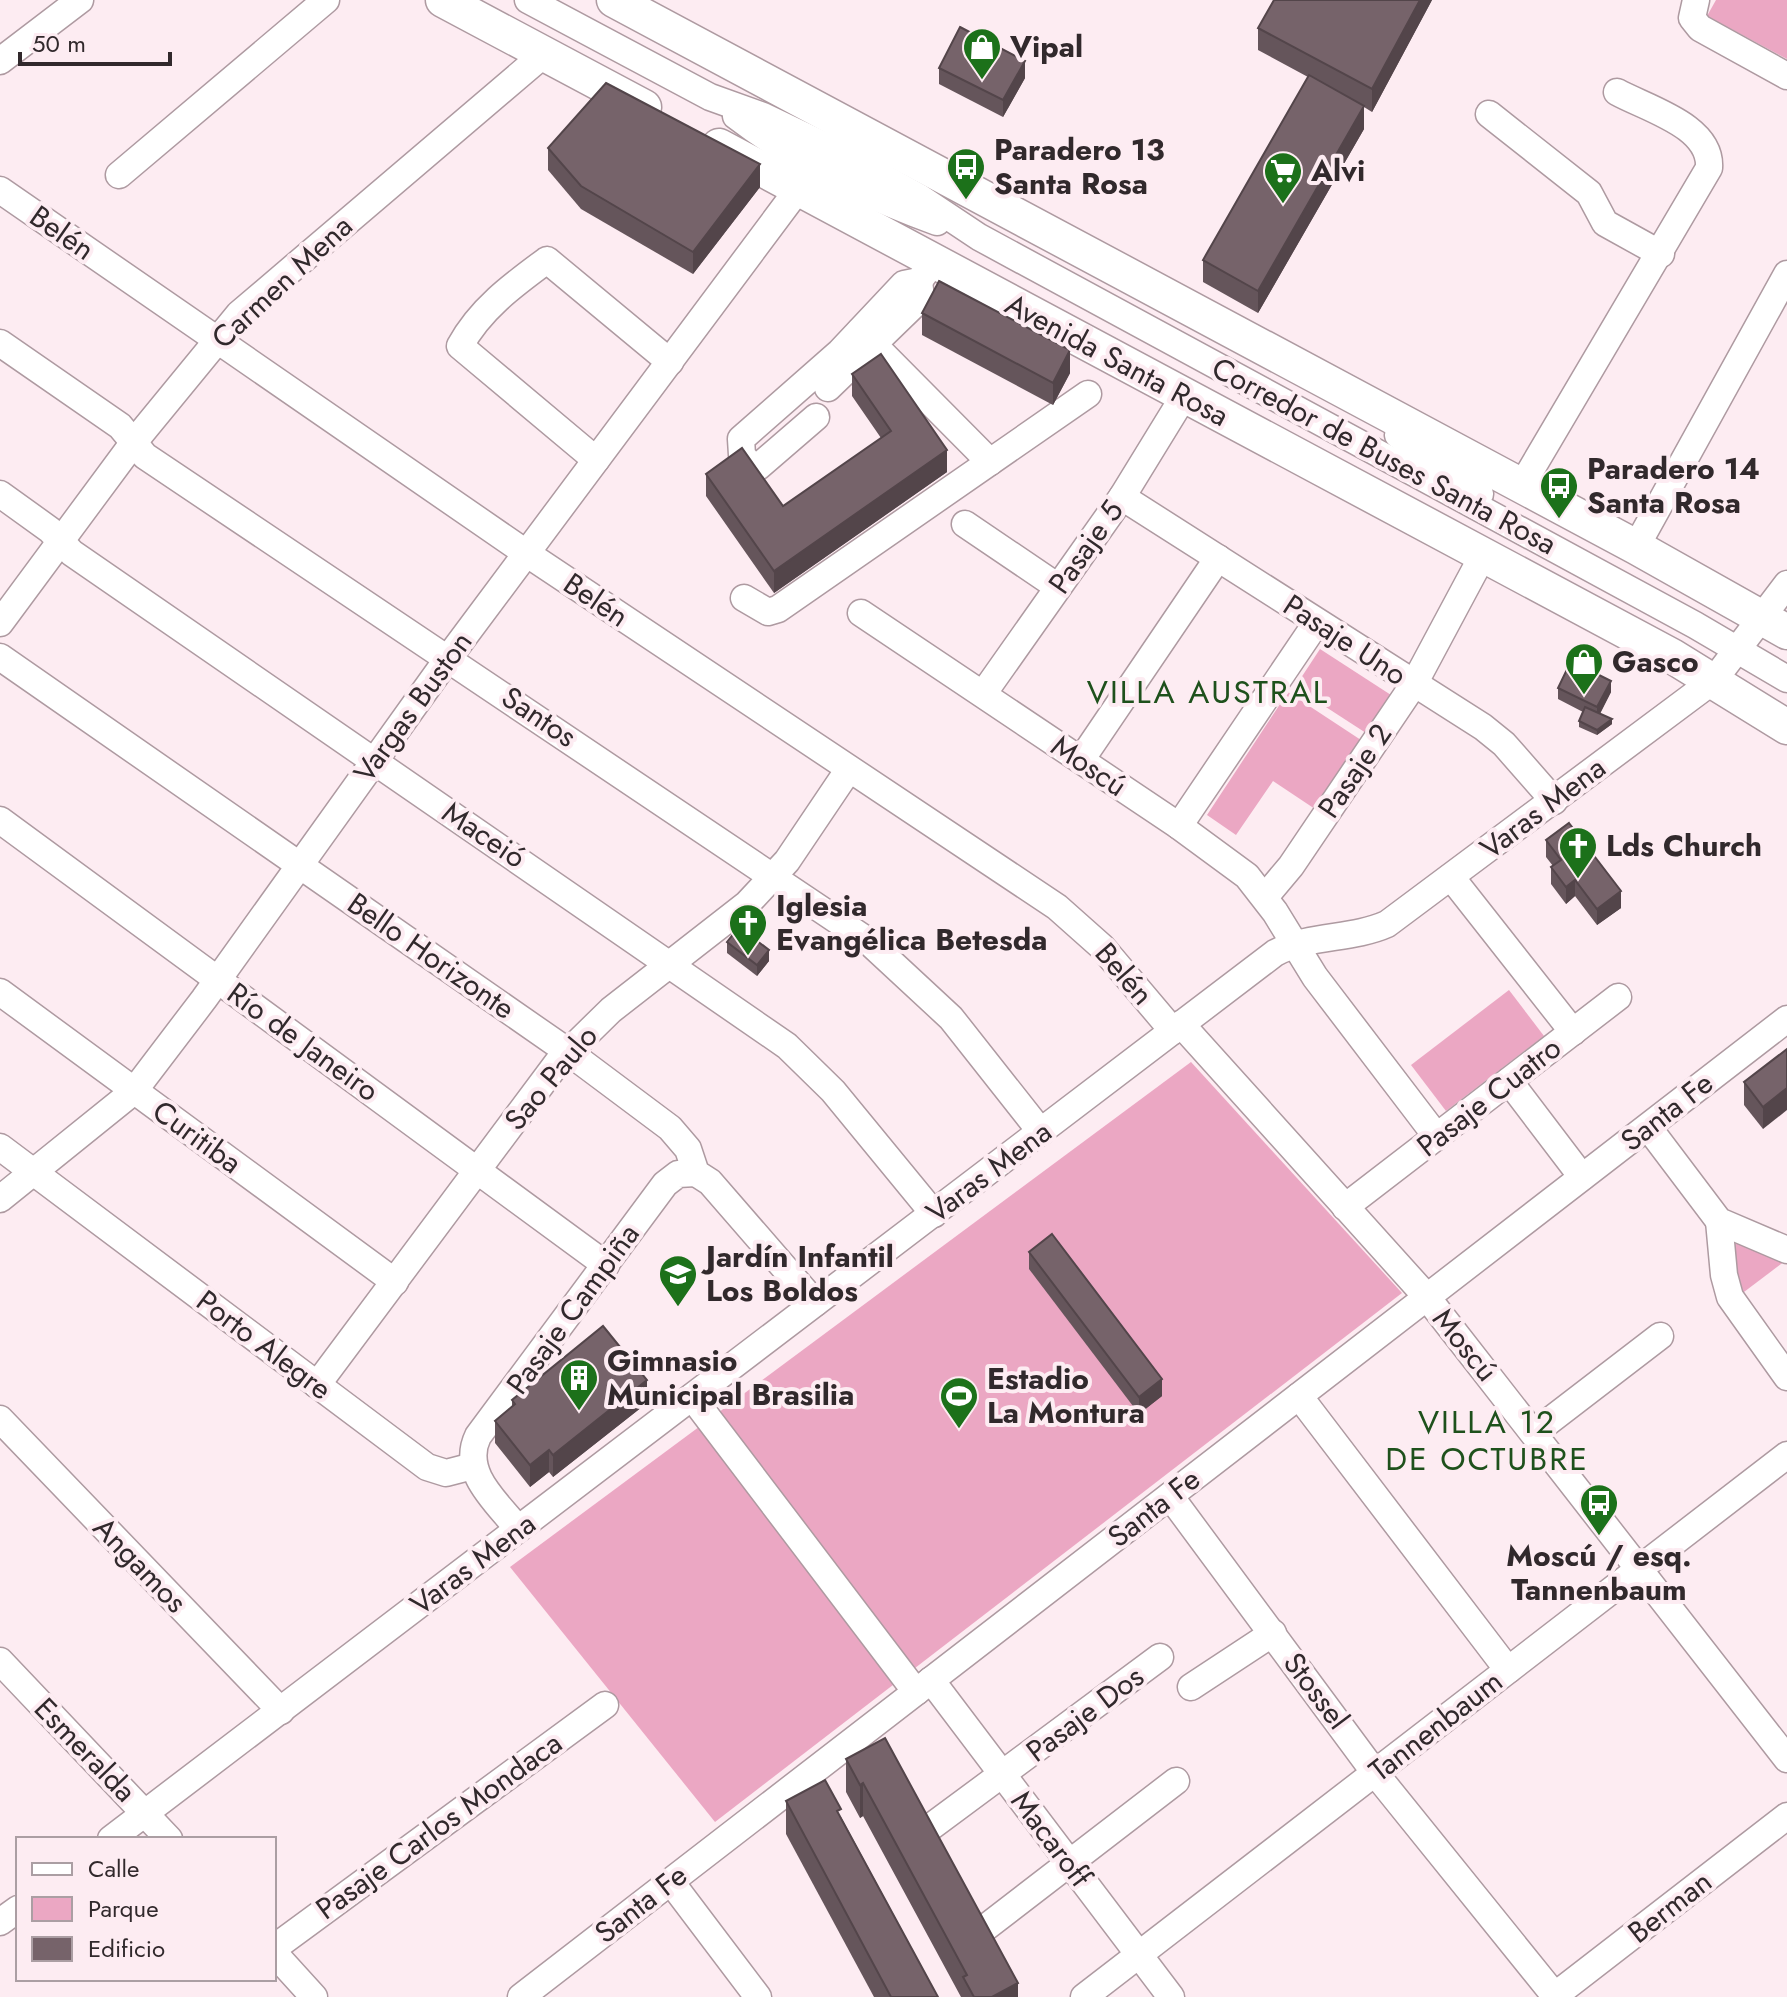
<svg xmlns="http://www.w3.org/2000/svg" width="1787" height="1997" font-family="Jost,sans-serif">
	<rect width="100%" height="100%" fill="#fdecf2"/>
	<g fill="#eba7c3">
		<path d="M1716,0H1787V59L1707,16Z"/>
		<path d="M1320,649L1391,695L1366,733L1295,687Z"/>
		<path d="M1288,692L1364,742L1318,811L1273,781L1236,835L1207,815Z"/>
		<path d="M1509,990L1544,1036L1446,1111L1411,1065Z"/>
		<path d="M1191,1062L1402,1293L715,1822L510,1567Z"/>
		<path d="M1740,1240L1785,1261L1740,1295L1733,1243Z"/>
	</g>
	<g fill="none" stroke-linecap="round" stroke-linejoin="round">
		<g stroke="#ae9aa1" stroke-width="29">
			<g id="minor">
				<path d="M528,0L710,97L763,116L840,153L919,197L979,237L1695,625L1787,679"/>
				<path d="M1696,0L1692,18L1700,28L1787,76"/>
				<path d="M0,61L80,0"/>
				<path d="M1489,114L1589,193L1605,223L1661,254"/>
				<path d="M736,116C796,162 866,196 937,222"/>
				<path d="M119,175L326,0"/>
				<path d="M0,190L526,553L1057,907L1102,947L1173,1031"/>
				<path d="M860,331L990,462"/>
				<path d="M0,343L120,426L145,456L868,941L951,1018L1041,1132"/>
				<path d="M828,388L921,298L919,281"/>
				<path d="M816,417L758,467H752L742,455L741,439L840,352L904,284L919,281L934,261"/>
				<path d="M1398,435L1480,494"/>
				<path d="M596,460L460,346C480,309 513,285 547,260L670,362"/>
				<path d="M1522,485L1709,168C1712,126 1648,109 1617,92"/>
				<path d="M0,494L50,530L72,553L787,1046L833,1091L934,1214"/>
				<path d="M1122,497L1483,727L1504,744L1554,801"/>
				<path d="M965,524L1058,587"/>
				<path d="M1636,547L1787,274"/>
				<path d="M744,598L768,612L778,609L1088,394"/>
				<path d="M861,613L1179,826L1247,876L1275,912L1315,977L1437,1137"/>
				<path d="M0,623L134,442L239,314L544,54"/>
				<path d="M0,657L567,1051L670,1128L688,1149L696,1173L710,1182L815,1303"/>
				<path d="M983,694L1122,497L1184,396"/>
				<path d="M1081,760L1218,558"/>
				<path d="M0,820L606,1265"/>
				<path d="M1179,826L1317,622"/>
				<path d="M1451,877L1573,1032"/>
				<path d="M1265,897L1291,866L1414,684L1483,555"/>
				<path d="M0,992L395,1282"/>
				<path d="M1181,1024L1426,1296L1787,1759"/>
				<path d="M1509,1081L1582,1177"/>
				<path d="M1648,1127L1719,1221L1787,1250"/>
				<path d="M0,1147L427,1467L446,1473L473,1466"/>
				<path d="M0,1199L134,1091L204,999L449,657L799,188"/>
				<path d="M1345,1207L1618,997"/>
				<path d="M1719,1221L1724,1275L1730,1297L1787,1377"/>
				<path d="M317,1385L558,1062L611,1010L747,904L787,861L849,769"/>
				<path d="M1299,1396L1508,1670"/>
				<path d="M692,1397L916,1692"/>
				<path d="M0,1419L281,1711"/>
				<path d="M1535,1432L1660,1336"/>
				<path d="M1170,1496L1375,1773L1555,1996"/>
				<path d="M518,1529C498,1503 460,1473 478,1436L665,1184L678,1174L696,1173"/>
				<path d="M0,1661L169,1839"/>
				<path d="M931,1680L1171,1997"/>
				<path d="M1191,1687L1273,1633"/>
				<path d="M932,1826L1160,1657"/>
				<path d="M111,1839L1275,953C1310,934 1351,940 1387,924L1714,680L1787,584"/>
				<path d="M671,1882L758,1997"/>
				<path d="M0,1922L18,1909"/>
				<path d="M985,1928L1176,1781"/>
				<path d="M274,1948L605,1705"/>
				<path d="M274,1953L314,1997"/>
				<path d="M521,1997L1787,1019"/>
				<path d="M1084,1997L1787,1455"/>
				<path d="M1553,1997L1787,1816"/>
			</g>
		</g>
		<g stroke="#ae9aa1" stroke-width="37">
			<g id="major">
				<path d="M443,0L644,107"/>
				<path d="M614,0L1636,547L1787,632"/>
				<path d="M719,146L1672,656L1787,727"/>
			</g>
		</g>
		<use href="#minor" stroke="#fff" stroke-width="26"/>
		<use href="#major" stroke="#fff" stroke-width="34"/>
	</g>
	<g fill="#65555b">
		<path d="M1432,0L1372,112L1364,107V129L1258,313L1203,282V260L1308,77L1258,50V28Z"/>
		<path d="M939,68L1025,78L1003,117L939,84Z"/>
		<path d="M548,148L760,187L693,274L581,209L548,170Z"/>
		<path d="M922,313L1070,373L1053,405L922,335Z"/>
		<path d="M852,374L947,472L774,593L706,496V474L783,506L881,438L852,396Z"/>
		<path d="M1558,688L1611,692L1600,714L1612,724L1597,735L1579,727V721L1583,712L1558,699Z"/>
		<path d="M1546,840L1621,908L1597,925L1575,896L1566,904L1551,884V867L1553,866L1546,857Z"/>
		<path d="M727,942L769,961L757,976L727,953Z"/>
		<path d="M1787,1049L1763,1129L1744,1105V1082Z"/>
		<path d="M1029,1252L1162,1396L1139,1414L1029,1269Z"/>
		<path d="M512,1400L647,1403L553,1477L549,1472L530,1487L495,1443V1421L512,1407Z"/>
		<path d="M846,1759L1018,1997H961L863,1816L860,1818L846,1792Z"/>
		<path d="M786,1801L841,1817L938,1997H874L786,1834Z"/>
	</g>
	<g fill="#53454a">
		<path d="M1420,0H1432L1372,112V89Z"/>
		<path d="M1025,61V78L1003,117V100Z"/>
		<path d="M1364,106V129L1258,313V291Z"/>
		<path d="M760,164V187L693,274V252Z"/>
		<path d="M1070,350V373L1053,405V383Z"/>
		<path d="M947,450V472L774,593V571Z"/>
		<path d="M1611,681V692L1597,719V707Z"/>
		<path d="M1612,719V724L1597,735V730Z"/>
		<path d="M1575,880V896L1566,904V887Z"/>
		<path d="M1621,891V908L1597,925V909Z"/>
		<path d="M769,950V961L757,976V965Z"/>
		<path d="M1787,1088V1110L1763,1129V1107Z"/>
		<path d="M1162,1379V1396L1139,1414V1397Z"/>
		<path d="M647,1380V1403L553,1477V1455Z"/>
		<path d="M549,1450V1472L530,1487V1465Z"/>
		<path d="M863,1783V1816L860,1818V1785Z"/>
		<path d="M1018,1983V1997H992Z"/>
	</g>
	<g fill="#76636a" stroke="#53454a" stroke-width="2">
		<path d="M1274,0H1420L1372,89L1258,28Z"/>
		<path d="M960,27L1025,61L1003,100L939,68Z"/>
		<path d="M1309,75L1364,106L1258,291L1203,260Z"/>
		<path d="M606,83L760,164L693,252L581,186L548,148Z"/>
		<path d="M939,281L1070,350L1053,383L922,313Z"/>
		<path d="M881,354L947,450L774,571L706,474L742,448L783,506L891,431L852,374Z"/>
		<path d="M1571,661L1611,681L1597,707L1558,688Z"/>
		<path d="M1585,707L1612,719L1597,730L1579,721Z"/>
		<path d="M1569,823L1621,891L1597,909L1575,880L1566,887L1551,867L1561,860L1546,840Z"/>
		<path d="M739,927L769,950L757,965L727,942Z"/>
		<path d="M1787,1049V1088L1763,1107L1744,1082Z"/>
		<path d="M1052,1234L1162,1379L1139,1397L1029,1252Z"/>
		<path d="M603,1326L647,1380L553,1455L549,1450L530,1465L495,1421L515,1404L512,1400Z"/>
		<path d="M885,1738L1018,1983L992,1997H974L963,1977L967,1975L863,1783L860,1785L846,1759Z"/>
		<path d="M825,1780L841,1809L837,1811L938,1997H891L786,1801Z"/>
	</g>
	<defs>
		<g id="shop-pin" transform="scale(2)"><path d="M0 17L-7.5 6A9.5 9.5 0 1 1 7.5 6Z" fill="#1c711a" stroke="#fdecf2"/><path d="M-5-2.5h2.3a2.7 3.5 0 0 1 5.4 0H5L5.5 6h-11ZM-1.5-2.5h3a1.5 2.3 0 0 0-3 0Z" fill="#fff"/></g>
		<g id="bus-pin" transform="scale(2)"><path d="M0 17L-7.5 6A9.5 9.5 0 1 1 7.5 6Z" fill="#1c711a" stroke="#fdecf2"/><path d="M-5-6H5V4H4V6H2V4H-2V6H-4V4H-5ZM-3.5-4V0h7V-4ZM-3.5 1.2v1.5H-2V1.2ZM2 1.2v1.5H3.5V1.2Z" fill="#fff"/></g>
		<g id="supermarket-pin" transform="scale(2)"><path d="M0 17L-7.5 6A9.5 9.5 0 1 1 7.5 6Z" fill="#1c711a" stroke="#fdecf2"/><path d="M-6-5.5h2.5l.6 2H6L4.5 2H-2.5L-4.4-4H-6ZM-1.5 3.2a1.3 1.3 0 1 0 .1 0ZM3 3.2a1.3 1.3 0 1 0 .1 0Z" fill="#fff"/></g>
		<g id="church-pin" transform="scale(2)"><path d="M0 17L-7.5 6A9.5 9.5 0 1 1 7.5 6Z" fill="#1c711a" stroke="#fdecf2"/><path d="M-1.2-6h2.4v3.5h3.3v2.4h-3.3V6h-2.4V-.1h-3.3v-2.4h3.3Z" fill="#fff"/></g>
		<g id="school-pin" transform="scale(2)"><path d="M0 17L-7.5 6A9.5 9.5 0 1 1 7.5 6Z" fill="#1c711a" stroke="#fdecf2"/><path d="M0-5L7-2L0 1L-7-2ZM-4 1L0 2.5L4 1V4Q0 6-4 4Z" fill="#fff"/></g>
		<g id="building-pin" transform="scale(2)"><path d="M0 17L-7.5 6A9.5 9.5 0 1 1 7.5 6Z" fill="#1c711a" stroke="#fdecf2"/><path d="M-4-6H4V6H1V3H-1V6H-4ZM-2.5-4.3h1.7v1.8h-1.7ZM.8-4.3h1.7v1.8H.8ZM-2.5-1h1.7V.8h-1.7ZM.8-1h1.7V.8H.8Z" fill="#fff"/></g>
		<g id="stadium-pin" transform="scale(2)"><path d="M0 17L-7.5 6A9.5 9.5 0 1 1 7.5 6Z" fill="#1c711a" stroke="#fdecf2"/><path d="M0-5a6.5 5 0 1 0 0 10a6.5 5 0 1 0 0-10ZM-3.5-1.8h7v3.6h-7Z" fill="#fff"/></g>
	</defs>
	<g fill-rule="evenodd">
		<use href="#shop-pin" x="982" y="47"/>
		<use href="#bus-pin" x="966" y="167"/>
		<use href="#supermarket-pin" x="1283" y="171"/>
		<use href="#bus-pin" x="1559" y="486"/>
		<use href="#shop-pin" x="1584" y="662"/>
		<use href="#church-pin" x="1578" y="846"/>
		<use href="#church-pin" x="748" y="923"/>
		<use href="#school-pin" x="678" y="1274"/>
		<use href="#building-pin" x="579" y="1378"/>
		<use href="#stadium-pin" x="959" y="1396"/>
		<use href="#bus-pin" x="1599" y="1503"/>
	</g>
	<g text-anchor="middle" stroke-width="8" stroke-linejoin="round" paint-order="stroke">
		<g font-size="30" font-weight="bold" fill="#31292c" stroke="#fdecf2" text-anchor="start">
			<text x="1010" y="57">Vipal</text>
			<text x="994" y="160">Paradero 13<tspan x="994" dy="34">Santa Rosa</tspan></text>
			<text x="1311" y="181">Alvi</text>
			<text x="1587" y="479">Paradero 14<tspan x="1587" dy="34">Santa Rosa</tspan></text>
			<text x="1612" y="672">Gasco</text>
			<text x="1606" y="856">Lds Church</text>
			<text x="776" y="916">Iglesia<tspan x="776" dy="34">Evangélica Betesda</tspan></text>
			<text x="706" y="1267">Jardín Infantil<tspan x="706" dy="34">Los Boldos</tspan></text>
			<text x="607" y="1371">Gimnasio<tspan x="607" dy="34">Municipal Brasilia</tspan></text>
			<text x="987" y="1389">Estadio<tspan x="987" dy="34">La Montura</tspan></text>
			<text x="1599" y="1566" text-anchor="middle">Moscú / esq.<tspan x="1599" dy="34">Tannenbaum</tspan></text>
		</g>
		<g font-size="30" fill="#31292c" stroke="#fdecf2">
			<text transform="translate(62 233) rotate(35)" y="10">Belén</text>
			<text transform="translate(282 282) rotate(-43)" y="10">Carmen Mena</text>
			<text transform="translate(1117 360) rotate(28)" y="10">Avenida Santa Rosa</text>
			<text transform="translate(1384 456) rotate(28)" y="10">Corredor de Buses Santa Rosa</text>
			<text transform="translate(1086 547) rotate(-55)" y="10">Pasaje 5</text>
			<text transform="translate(596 600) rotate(34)" y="10">Belén</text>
			<text transform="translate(1345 640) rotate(33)" y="10">Pasaje Uno</text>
			<text transform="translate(413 707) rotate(-54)" y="10">Vargas Buston</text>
			<text transform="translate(539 717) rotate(34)" y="10">Santos</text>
			<text transform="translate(1089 766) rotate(34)" y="10">Moscú</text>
			<text transform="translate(1355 771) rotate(-56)" y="10">Pasaje 2</text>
			<text transform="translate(1543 808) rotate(-37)" y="10">Varas Mena</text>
			<text transform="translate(484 835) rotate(34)" y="10">Maceió</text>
			<text transform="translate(431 956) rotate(35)" y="10">Bello Horizonte</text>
			<text transform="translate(1124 974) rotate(49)" y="10">Belén</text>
			<text transform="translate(303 1042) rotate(36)" y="10">Río de Janeiro</text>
			<text transform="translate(551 1078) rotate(-50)" y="10">Sao Paulo</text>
			<text transform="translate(1489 1097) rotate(-38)" y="10">Pasaje Cuatro</text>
			<text transform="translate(1667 1112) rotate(-38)" y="10">Santa Fe</text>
			<text transform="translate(197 1137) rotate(36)" y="10">Curitiba</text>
			<text transform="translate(989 1172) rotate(-37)" y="10">Varas Mena</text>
			<text transform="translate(573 1309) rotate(-54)" y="10">Pasaje Campiña</text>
			<text transform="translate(264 1345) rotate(37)" y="10">Porto Alegre</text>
			<text transform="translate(1465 1345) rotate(51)" y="10">Moscú</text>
			<text transform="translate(1154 1508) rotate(-38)" y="10">Santa Fe</text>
			<text transform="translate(473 1564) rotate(-37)" y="10">Varas Mena</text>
			<text transform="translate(140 1565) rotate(46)" y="10">Angamos</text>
			<text transform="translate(1316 1691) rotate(53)" y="10">Stossel</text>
			<text transform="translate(1085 1714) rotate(-37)" y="10">Pasaje Dos</text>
			<text transform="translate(1436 1726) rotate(-38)" y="10">Tannenbaum</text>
			<text transform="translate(85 1750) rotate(46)" y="10">Esmeralda</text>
			<text transform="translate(439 1826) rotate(-36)" y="10">Pasaje Carlos Mondaca</text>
			<text transform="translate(1051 1839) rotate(53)" y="10">Macaroff</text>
			<text transform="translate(641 1904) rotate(-38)" y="10">Santa Fe</text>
			<text transform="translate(1670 1907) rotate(-38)" y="10">Berman</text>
		</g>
		<g font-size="32" letter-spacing="2" fill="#1e511c" stroke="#fdecf2">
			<text x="1208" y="703">VILLA AUSTRAL</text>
			<text x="1487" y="1433">VILLA 12<tspan x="1487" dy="37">DE OCTUBRE</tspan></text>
		</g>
	</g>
	<rect x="16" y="1837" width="260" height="144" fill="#fdecf2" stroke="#ab9ea3" stroke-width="2"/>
	<rect x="32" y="1863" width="40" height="12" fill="#ffffff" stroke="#ab9ea3" stroke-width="2"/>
	<text x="88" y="1877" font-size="24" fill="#31292c">Calle</text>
	<rect x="32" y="1897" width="40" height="24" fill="#eba7c3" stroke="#ab9ea3" stroke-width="2"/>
	<text x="88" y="1917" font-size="24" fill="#31292c">Parque</text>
	<rect x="32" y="1937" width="40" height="24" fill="#76636a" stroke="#ab9ea3" stroke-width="2"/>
	<text x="88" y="1957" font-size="24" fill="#31292c">Edificio</text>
	<path d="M20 52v12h150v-12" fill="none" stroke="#31292c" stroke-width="4"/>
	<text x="32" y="52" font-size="24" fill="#31292c" stroke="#fdecf2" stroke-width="6" paint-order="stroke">50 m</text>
</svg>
